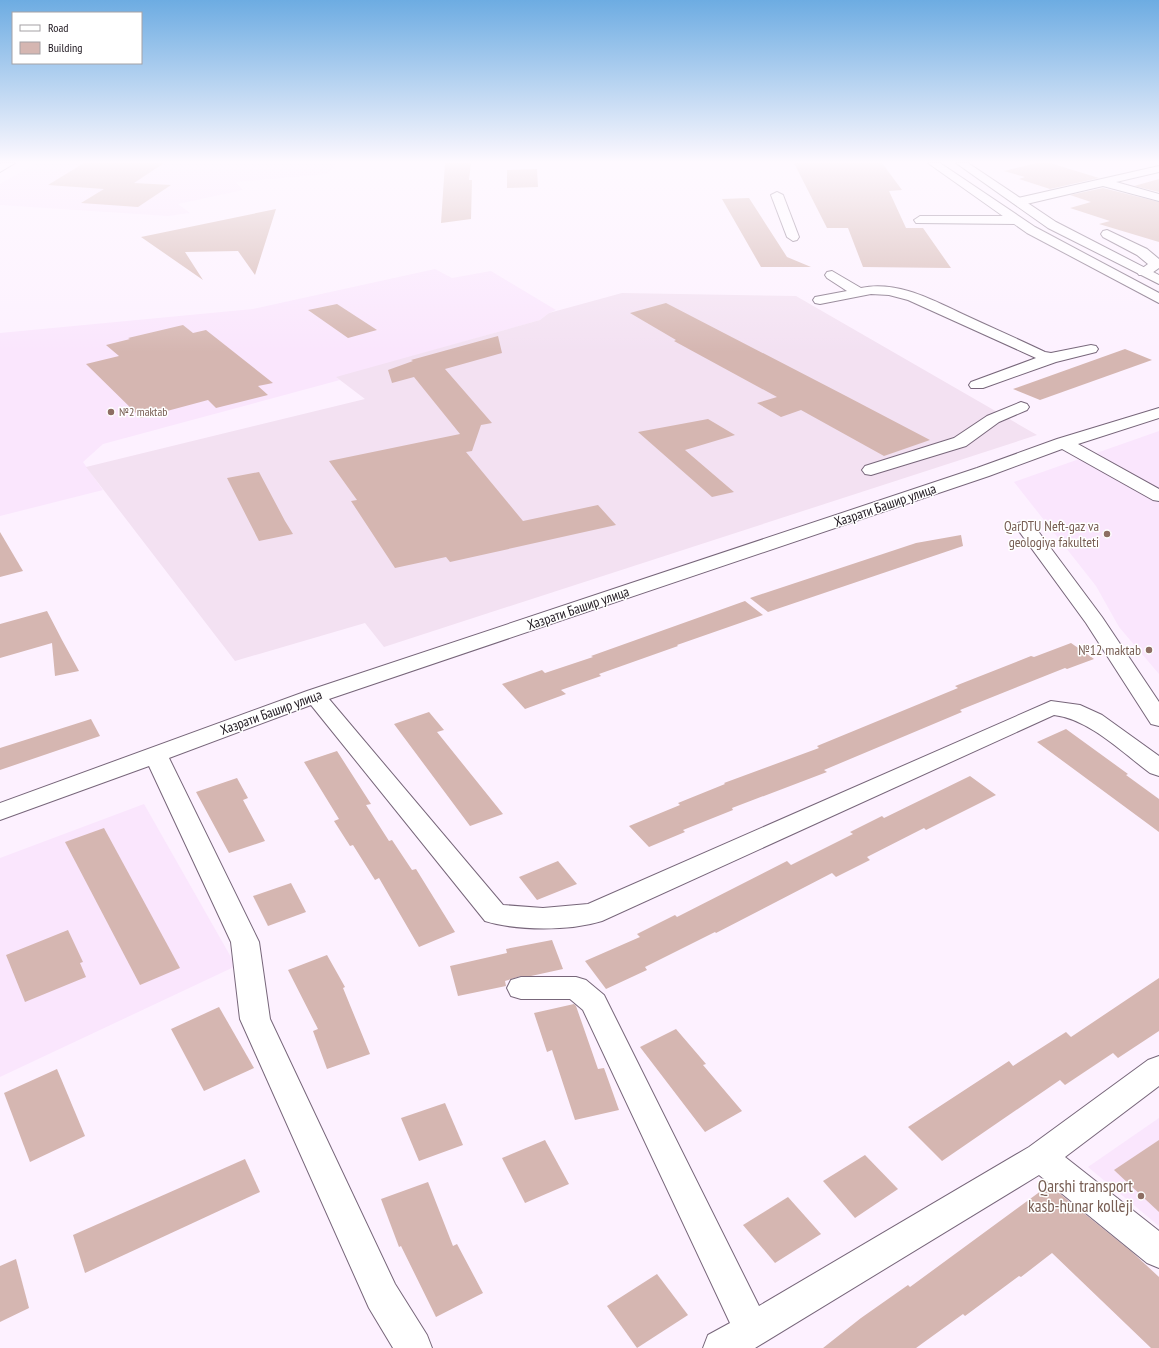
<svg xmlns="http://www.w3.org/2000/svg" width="1159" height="1348" font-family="'PT Sans Narrow',sans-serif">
	<rect width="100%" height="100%" fill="#fdf1ff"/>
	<g fill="#fae6fd">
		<path d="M36,163H337L328,174L236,182L243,190L178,204L190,213L168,216L0,205V184Z"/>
		<path d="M435,269L452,278L491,271L556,310L549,313L540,320L337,378L340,380L103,444L83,462L103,490L0,516V333L253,309Z"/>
		<path d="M1159,431V674L1119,627L1096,586L1014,482Z"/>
		<path d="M144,804L236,966L0,1077V858Z"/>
		<path d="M1159,1118V1226L1088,1167Z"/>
	</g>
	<path fill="#f3e1f2" d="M622,293L796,296L1037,435L384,647L365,623L235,661L86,467L365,399L336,377L540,320L549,313Z"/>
	<g fill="#d5b6b1">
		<path d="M84,163H164L134,183L171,185L138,207L81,203L104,189L48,185Z"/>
		<path d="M445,163H471L469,180H472L471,219L441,223Z"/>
		<path d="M794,163H882L902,190L889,191L906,228H923L951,268L863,267L848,228H827Z"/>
		<path d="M1037,163H1050L1099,178L1050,189L1019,179L1025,177L1004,171Z"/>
		<path d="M537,169L538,187L507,188V170Z"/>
		<path d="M1159,179V192L1134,186Z"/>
		<path d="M1103,188L1159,202V242L1099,224L1110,221L1070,208L1091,202L1070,195Z"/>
		<path d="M749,198L787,257L811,267H761L722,199Z"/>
		<path d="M276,209L255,275L238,251L185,252L203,280L141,237Z"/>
		<path d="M666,303L846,396L930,440L884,456L801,410L781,417L757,403L777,397L674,341L676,340L630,313Z"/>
		<path d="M337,304L377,330L348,338L308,310Z"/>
		<path d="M183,325L193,333L206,330L273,383L258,386L268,395L216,408L208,400L141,418L86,364L119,356L106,345L130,339L128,338Z"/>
		<path d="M498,336L502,353L445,369L492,423L481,425L472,451L466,452L523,521L598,505L616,525L450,562L446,557L395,568L351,501L357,500L329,461L460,434L414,377L392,383L388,370L413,361L411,360Z"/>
		<path d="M1125,349L1152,360L1040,400L1013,389Z"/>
		<path d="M708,419L735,435L685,450L734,492L712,497L638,432Z"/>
		<path d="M259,472L285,521L293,534L259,541L227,478Z"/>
		<path d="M0,532L23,571L0,577Z"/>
		<path d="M961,535L963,546L768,612L750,598L916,543Z"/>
		<path d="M745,601L763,615L677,645L678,646L599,674L601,676L561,690L566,694L525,709L502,684L542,670L545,673L593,657L591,656Z"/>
		<path d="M47,611L62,640L79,671L55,676L52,643L0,658V624Z"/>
		<path d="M1071,643L1094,659L1067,669L1065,668L960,710L962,712L824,770L827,772L732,808L733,810L683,830L685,832L649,847L629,826L680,805L678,803L725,784L724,783L819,748L817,746L958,688L955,686L1031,656L1034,657Z"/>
		<path d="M429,712L444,730L437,732L503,814L470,826L394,724Z"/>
		<path d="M91,719L100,736L0,770V748Z"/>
		<path d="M1066,729L1128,774L1126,775L1159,799V832L1037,742Z"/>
		<path d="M337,751L371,804L366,805L389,841L392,840L412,870L416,869L455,932L419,947L379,878L375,880L353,845L350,846L334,821L339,819L304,762Z"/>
		<path d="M970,776L996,795L926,830L924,828L867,857L870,860L836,877L832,873L716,933L715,932L645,967L647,970L606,989L585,961L640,937L637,934L675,915L677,917L787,861L791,865L853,834L850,832L882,816L884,818Z"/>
		<path d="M237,778L248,798L243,800L265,841L229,853L196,792Z"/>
		<path d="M104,828L180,968L140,985L65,842Z"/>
		<path d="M558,861L577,884L537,900L519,877Z"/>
		<path d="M291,883L306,912L268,926L253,896Z"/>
		<path d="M68,930L83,962L80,963L86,977L25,1002L6,955Z"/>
		<path d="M552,940L563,969L531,976H521L505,981L506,986L458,996L450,966L507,953L506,949Z"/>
		<path d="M327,955L345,987L343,988L370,1054L327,1069L313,1031L318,1029L288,970Z"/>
		<path d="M1159,978V1031L1118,1058L1113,1053L1065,1085L1060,1080L942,1161L908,1127L1009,1061L1013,1066L1066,1032L1071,1037Z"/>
		<path d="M574,1004L576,1006L598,1069L604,1068L619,1110L575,1120L552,1050L547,1052L534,1013Z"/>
		<path d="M219,1007L254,1068L204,1091L171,1029Z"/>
		<path d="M676,1029L706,1064L703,1065L742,1111L705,1132L640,1047Z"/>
		<path d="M57,1069L85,1136L30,1162L4,1093Z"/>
		<path d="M445,1103L463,1145L419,1161L401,1118Z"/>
		<path d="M545,1140L569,1184L525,1203L502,1158Z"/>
		<path d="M1159,1140V1212L1114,1170Z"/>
		<path d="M865,1155L898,1189L855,1218L823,1181Z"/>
		<path d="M245,1159L260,1192L85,1273L73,1235Z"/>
		<path d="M428,1182L453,1246L457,1244L483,1293L436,1317L401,1246L399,1247L381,1199Z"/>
		<path d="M1049,1185L1132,1252L1159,1277V1348H1151L1052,1253L1021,1277L1019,1276L965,1316L963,1314L916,1348H823L861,1318L908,1285L910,1287Z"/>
		<path d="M788,1197L821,1234L775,1263L743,1225Z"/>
		<path d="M16,1259L29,1308L0,1322V1266Z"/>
		<path d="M657,1274L688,1315L637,1348L607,1306Z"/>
	</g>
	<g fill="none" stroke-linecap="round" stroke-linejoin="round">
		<g stroke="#77667a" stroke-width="2">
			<g id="minor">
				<path d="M2,163H15L0,172V164Z"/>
				<path d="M1159,166V172L1116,182L1159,194V201L1103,186L1018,206L1012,202L1018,198Z"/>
				<path d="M777,192L783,195L799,237L797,240L793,241L787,237L771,195Z"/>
				<path d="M920,216H1015L1021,220L1015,224L916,223L914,220Z"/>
				<path d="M1107,230L1147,249L1159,259V268L1149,275H1139L1137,272L1148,264L1137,255L1103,237L1101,234L1103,231Z"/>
				<path d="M832,271L861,288C899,280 936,302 969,317C995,329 1020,340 1045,352L1051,353L1091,345L1096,346L1098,349L1096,352L1056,362L983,388H971L969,385L971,382L1036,358L908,300L889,295L871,294L820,304L815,303L813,300L815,297L847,291L827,278L825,275L827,272Z"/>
				<path d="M1021,402L1027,404L1029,407L1027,410L999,422L966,446L871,475L865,474L862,470L865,466L954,438L987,416Z"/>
				<path d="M1159,408V418L1078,444L1159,489V501L1153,500L1062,449L989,476L329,699L503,905L543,908L588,904L1051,701L1080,705L1102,715L1159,756V776L1150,773C1123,753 1089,719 1054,715L602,921C570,931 517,931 485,921L311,705L169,758L259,942L270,1019L395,1284L427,1335L432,1348H393L369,1308L240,1019L231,942L149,766L0,820V803L307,691L977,468L1057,439Z"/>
				<path d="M1025,521L1032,523L1102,617L1159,702V726L1151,724L1086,623L1016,527L1018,523Z"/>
				<path d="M521,977H576L586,980L604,995L759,1306L1029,1147L1148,1060L1159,1056V1086L1065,1157L1159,1231V1268L1147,1263L1039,1175L755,1348H703L708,1335L730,1323L583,1010L570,999H521L511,996L507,988L511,980Z"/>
			</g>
		</g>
		<g stroke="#77667a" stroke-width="2">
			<g id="major">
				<path d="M928,163H940L1035,227L1159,293V303L1027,233Z"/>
				<path d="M956,163H968L1056,222L1159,275V284L1048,228Z"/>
			</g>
		</g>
		<use href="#minor" fill="#fff" fill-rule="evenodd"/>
		<use href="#major" fill="#fff" fill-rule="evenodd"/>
	</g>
	<linearGradient id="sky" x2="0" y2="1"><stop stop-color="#6dace2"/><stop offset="0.46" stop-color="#fef9ff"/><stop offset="1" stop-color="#fef9ff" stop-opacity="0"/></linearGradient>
	<rect width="1159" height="352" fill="url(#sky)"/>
	<g fill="#8d6e63" stroke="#fff" stroke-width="1.5">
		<circle cx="111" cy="412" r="4"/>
		<circle cx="1107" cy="534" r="4"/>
		<circle cx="1149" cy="650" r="4"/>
		<circle cx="1141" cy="1196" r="4"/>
	</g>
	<g text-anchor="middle" stroke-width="3" stroke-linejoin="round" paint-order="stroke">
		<g font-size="12" fill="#785e54" stroke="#fff" text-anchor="start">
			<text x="119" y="416">№2 maktab</text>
		</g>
		<g font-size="14" fill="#1e171f" stroke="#fff">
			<text transform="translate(885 505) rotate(-19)" y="5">Хазрати Башир улица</text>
			<text transform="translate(578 608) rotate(-19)" y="5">Хазрати Башир улица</text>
			<text transform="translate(271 712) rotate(-20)" y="5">Хазрати Башир улица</text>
		</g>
		<g font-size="14" fill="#785e54" stroke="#fff" text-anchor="end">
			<text x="1099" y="531">QarDTU Neft-gaz va<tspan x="1099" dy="16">geologiya fakulteti</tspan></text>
			<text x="1141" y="655">№12 maktab</text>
		</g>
		<g font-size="17" fill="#785e54" stroke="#fff" text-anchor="end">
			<text x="1133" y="1192">Qarshi transport<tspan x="1133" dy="20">kasb-hunar kolleji</tspan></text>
		</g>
	</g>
	<rect x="12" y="12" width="130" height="52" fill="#ffffff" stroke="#a5a2a5"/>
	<rect x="20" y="25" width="20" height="6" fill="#ffffff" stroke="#a5a2a5"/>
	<text x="48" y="32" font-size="12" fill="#1e171f">Road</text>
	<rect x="20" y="42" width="20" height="12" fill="#d5b6b1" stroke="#a5a2a5"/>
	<text x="48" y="52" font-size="12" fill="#1e171f">Building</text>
</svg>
